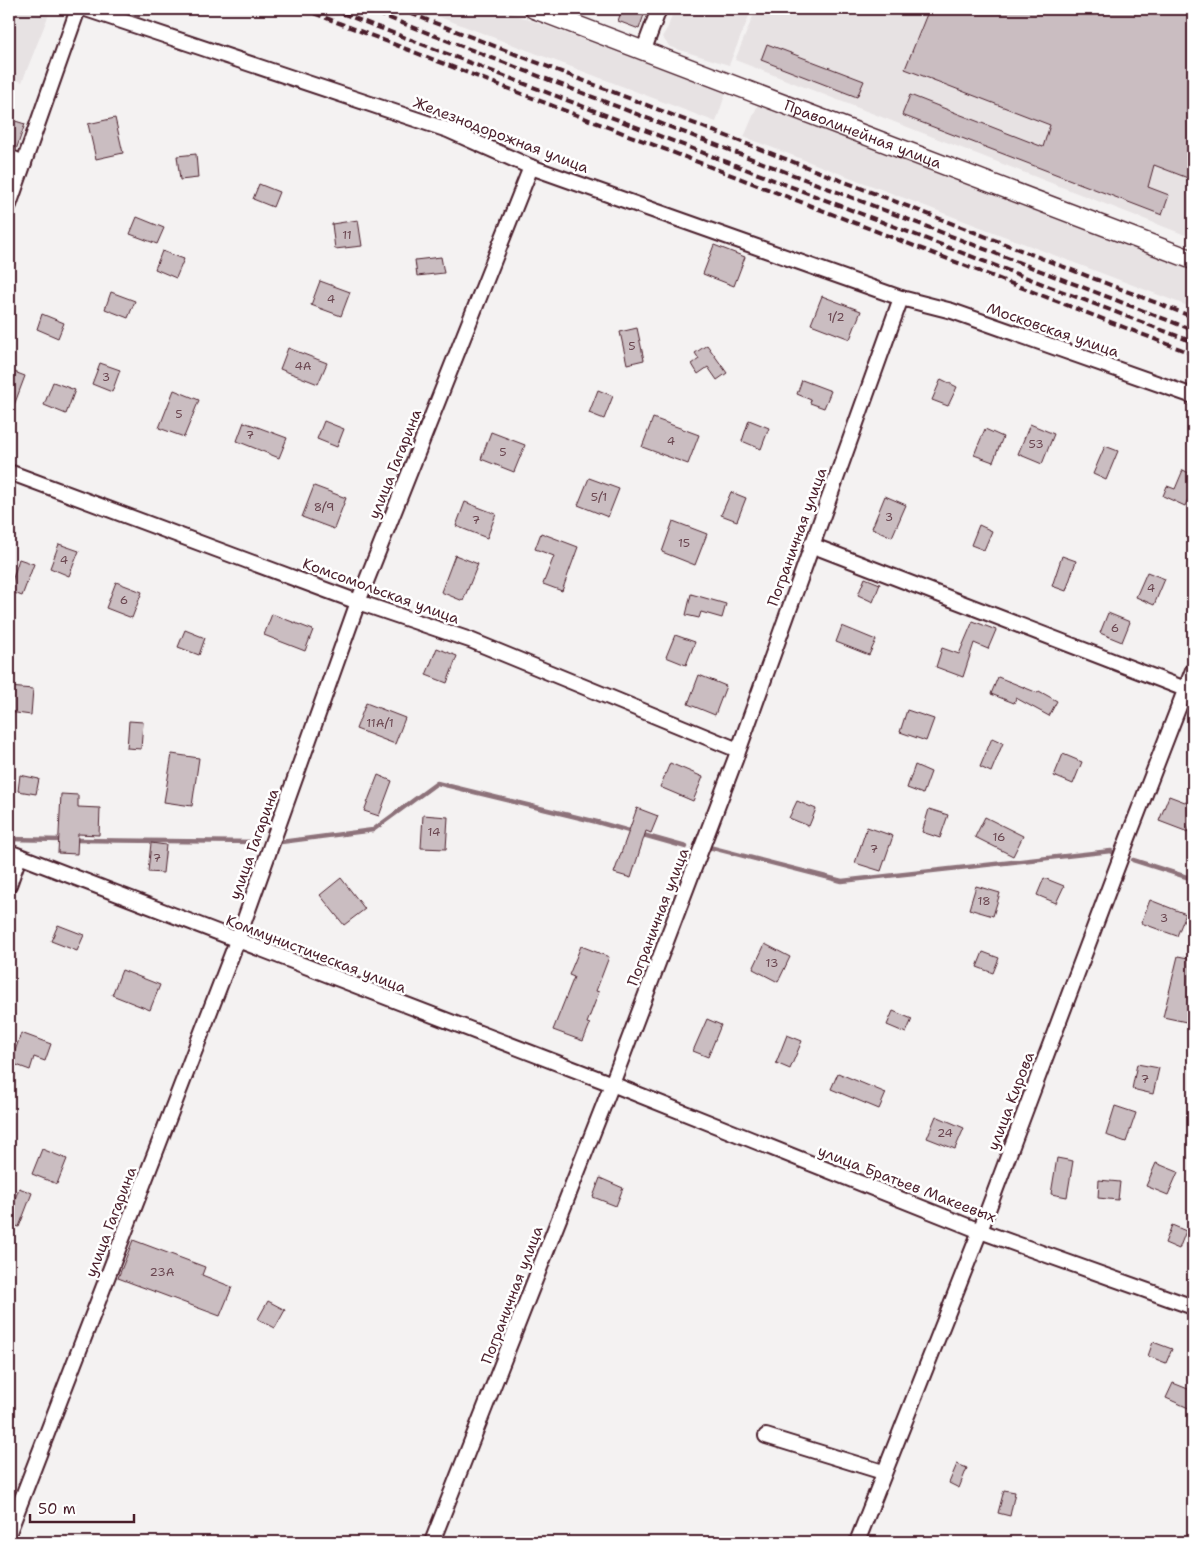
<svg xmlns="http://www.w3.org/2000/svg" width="1202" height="1551" font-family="'Shantell Sans',sans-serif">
	<rect width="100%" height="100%" fill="#f4f2f2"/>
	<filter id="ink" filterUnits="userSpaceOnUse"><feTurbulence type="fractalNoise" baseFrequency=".02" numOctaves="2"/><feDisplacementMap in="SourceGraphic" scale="10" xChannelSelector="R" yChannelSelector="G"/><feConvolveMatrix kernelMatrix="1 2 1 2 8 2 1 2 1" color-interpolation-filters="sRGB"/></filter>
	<g filter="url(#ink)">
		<g fill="#e7e2e3">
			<path d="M9,9H51L22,82L9,77Z"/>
			<path d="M419,9H500L726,92L716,122Z"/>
			<path d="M674,9H752L729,65L670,47L662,37L668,27Z"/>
			<path d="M756,9H1193V238L735,60Z"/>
			<path d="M759,102L1193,269V308L744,137Z"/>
		</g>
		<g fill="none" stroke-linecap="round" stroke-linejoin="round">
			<g stroke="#8d727a" stroke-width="4.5">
				<path d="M9,839L63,840"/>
				<path d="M74,840L257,842"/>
				<path d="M281,842L373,830L437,783L597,822L686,847"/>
				<path d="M709,847L842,881L1111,851L1116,854"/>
				<path d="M1133,860L1193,879"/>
			</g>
		</g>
		<g fill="#cabdc1" stroke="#4a1f2b">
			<path d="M622,9H646L639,29L618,21Z"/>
			<path d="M929,9H1193V180L1154,165L1148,187L1169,195L1162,215L902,115L910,95L1043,147L1050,125L905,69Z"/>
			<path d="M767,44L864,81L857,97L761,60Z"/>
			<path d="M115,118L123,153L96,159L88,124Z"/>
			<path d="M9,119L25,124L16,150L9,148Z"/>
			<path d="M196,154L198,178L180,180L177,156Z"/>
			<path d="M259,184L279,192L273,207L253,199Z"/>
			<path d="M137,217L164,228L157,244L130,234Z"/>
			<path d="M358,220L362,246L335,249L332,224Z"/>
			<path d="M714,245L745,257L734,286L703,274Z"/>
			<path d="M162,251L184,259L176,278L155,269Z"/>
			<path d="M441,257L444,273L417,276L415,260Z"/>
			<path d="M320,281L350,292L341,316L311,305Z"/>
			<path d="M111,292L135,301L128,318L105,309Z"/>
			<path d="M822,296L861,311L850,339L811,324Z"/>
			<path d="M42,314L64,323L58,338L37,329Z"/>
			<path d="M637,328L644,360L627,364L620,332Z"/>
			<path d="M707,345L727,373L717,380L708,367L698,374L692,364L699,359L695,353Z"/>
			<path d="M288,348L327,363L318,384L280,369Z"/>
			<path d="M100,363L120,370L112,392L92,384Z"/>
			<path d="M9,370L25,376L10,416H9Z"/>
			<path d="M941,379L957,387L948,406L932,400Z"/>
			<path d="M802,380L831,391L824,408L810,403L811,400L797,394Z"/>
			<path d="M53,382L75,390L66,414L44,405Z"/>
			<path d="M174,390L199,400L184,437L159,428Z"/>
			<path d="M598,390L613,396L604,419L589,413Z"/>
			<path d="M653,418L699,435L688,464L642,447Z"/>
			<path d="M749,420L769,428L761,449L742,441Z"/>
			<path d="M324,421L344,429L337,447L317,439Z"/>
			<path d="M244,422L287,438L279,458L237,441Z"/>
			<path d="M1030,424L1054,434L1042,464L1018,454Z"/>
			<path d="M985,429L1003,437L993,462L974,455Z"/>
			<path d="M491,432L525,445L514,472L481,459Z"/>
			<path d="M1105,446L1118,451L1106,480L1093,474Z"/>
			<path d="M1183,470L1193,475V488L1185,506L1163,496L1167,486L1175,489Z"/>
			<path d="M589,478L619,489L608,517L578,505Z"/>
			<path d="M314,486L346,498L334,529L302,517Z"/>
			<path d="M731,492L746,498L737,521L721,515Z"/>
			<path d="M885,496L906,505L892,537L872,528Z"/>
			<path d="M465,502L496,514L487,538L456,526Z"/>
			<path d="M673,521L707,534L695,565L662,552Z"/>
			<path d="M979,525L992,531L984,550L971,545Z"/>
			<path d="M541,533L578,547L562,591L543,584L554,556L535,549Z"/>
			<path d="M59,544L79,551L69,576L50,568Z"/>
			<path d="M455,555L478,564L463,601L441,592Z"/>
			<path d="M1062,556L1076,561L1066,591L1052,586Z"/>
			<path d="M19,559L34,564L22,596L9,591Z"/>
			<path d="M1147,572L1165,579L1154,605L1136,597Z"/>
			<path d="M865,578L880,584L873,602L858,595Z"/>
			<path d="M116,582L142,592L132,618L106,608Z"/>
			<path d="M691,594L726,604L722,618L701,612L699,618L686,615Z"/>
			<path d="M1108,613L1130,622L1122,642L1100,633Z"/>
			<path d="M272,614L313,630L305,651L264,635Z"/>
			<path d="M973,621L996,630L988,649L974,643L963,677L936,667L942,648L959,654Z"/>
			<path d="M842,626L876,640L869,655L836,642Z"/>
			<path d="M185,630L205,638L199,655L178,647Z"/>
			<path d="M675,635L695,642L686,665L666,657Z"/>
			<path d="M437,648L457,656L447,683L426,675Z"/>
			<path d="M699,675L726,686L715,715L688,704Z"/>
			<path d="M998,677L1038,693L1039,691L1057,701L1049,716L1016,698L1014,703L991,694Z"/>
			<path d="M9,687L33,689L31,715L9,712Z"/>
			<path d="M366,703L405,718L395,744L356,729Z"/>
			<path d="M907,710L934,719L926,741L900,732Z"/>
			<path d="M129,721L143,722L141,749L127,748Z"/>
			<path d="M992,738L1003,743L991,772L980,767Z"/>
			<path d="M172,754L199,758L192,806L164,802Z"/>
			<path d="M1063,754L1082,762L1073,784L1054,776Z"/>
			<path d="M670,763L703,777L693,801L660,787Z"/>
			<path d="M915,765L931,772L923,794L907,788Z"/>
			<path d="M20,775L39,779L36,794L18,791Z"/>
			<path d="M378,775L392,781L379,816L364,811Z"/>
			<path d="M61,794L78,795V807L100,808L99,835L78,834L77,854L58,853Z"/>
			<path d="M1169,796L1193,805V819L1188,832L1159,821Z"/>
			<path d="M797,801L816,809L809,826L789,818Z"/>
			<path d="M637,808L658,816L651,833L646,831L631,878L614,873Z"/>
			<path d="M929,809L948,815L940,838L922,832Z"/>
			<path d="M423,815L448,817L446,849L421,848Z"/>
			<path d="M985,817L1023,836L1013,856L975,837Z"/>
			<path d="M867,827L893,836L881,871L855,863Z"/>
			<path d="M151,843L166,845L163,873L148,872Z"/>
			<path d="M341,878L365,909L344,925L320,895Z"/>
			<path d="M1044,878L1064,886L1056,903L1037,895Z"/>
			<path d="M976,886L1000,893L993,916L969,909Z"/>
			<path d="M1150,900L1186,914L1177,936L1141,923Z"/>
			<path d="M58,925L84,935L77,951L51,941Z"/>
			<path d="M765,944L790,957L778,982L753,969Z"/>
			<path d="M581,946L609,957L596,991L599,992L587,1023L590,1024L583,1041L553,1030L574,977L569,975Z"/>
			<path d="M983,952L999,958L993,973L977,967Z"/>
			<path d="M1178,956L1193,959V1012L1191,1023L1163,1017Z"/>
			<path d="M122,970L160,985L150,1010L112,995Z"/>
			<path d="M893,1011L912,1019L906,1033L887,1025Z"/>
			<path d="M707,1019L721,1025L708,1057L693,1051Z"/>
			<path d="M21,1033L51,1044L45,1061L34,1057L30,1070L11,1063Z"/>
			<path d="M787,1035L802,1041L790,1069L776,1063Z"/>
			<path d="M1137,1064L1159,1068L1153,1094L1132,1089Z"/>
			<path d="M838,1073L886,1093L879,1109L831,1089Z"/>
			<path d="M1115,1106L1136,1113L1126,1142L1106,1135Z"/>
			<path d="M936,1116L964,1128L955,1149L927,1138Z"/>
			<path d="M42,1149L67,1159L57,1184L32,1174Z"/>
			<path d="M1057,1158L1073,1161L1067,1197L1051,1194Z"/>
			<path d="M1156,1163L1178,1172L1168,1195L1146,1186Z"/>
			<path d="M600,1178L623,1188L616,1206L593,1197Z"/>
			<path d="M1099,1180L1120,1182L1118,1200L1098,1198Z"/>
			<path d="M19,1188L32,1193L19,1227L9,1223V1215Z"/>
			<path d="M1172,1225L1186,1231L1179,1249L1165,1243Z"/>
			<path d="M133,1240L205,1267L202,1275L232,1287L220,1316L118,1278Z"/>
			<path d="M268,1301L285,1310L275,1328L258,1319Z"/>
			<path d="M1153,1342L1172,1349L1166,1363L1148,1356Z"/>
			<path d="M1173,1383L1193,1391V1410L1166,1398Z"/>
			<path d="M957,1464L967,1468L959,1488L949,1483Z"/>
			<path d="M1004,1490L1015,1492L1010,1516L998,1513Z"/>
		</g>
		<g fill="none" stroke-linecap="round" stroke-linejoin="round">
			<g stroke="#4a1f2b" stroke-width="18">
				<g id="minor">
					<path d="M86,9L448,130L531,167L901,298L952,311L1193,396"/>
					<path d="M644,49L659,9"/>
					<path d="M9,157L24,163"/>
					<path d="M9,205L78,9"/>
					<path d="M9,472L358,602L470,640L738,750"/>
					<path d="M811,545L1185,689"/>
					<path d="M9,852L612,1084L980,1231L1193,1307"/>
					<path d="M9,885L19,857"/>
					<path d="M766,1436L883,1472"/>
					<path d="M9,1532L237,941L358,602L531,167"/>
					<path d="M432,1542L612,1084L735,760L901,298"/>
					<path d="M857,1542L980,1231L1128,838L1193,670"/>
				</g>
			</g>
			<g stroke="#4a1f2b" stroke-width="21">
				<g id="major">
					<path id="s1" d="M534,9L1193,260"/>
				</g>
			</g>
			<use href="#minor" stroke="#fff" stroke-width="14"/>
			<use href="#major" stroke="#fff" stroke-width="18"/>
			<g stroke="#4a1f2b" stroke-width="4" stroke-dasharray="8 4" stroke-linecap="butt">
				<path d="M303,9L1193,354"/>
				<path d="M331,9L1193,342"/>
				<path d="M366,9L1193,330"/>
				<path d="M399,9L1193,317"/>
			</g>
		</g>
	</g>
	<g text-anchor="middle" stroke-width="5" stroke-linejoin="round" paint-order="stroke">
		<g font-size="12" fill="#6a4650">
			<text x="347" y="239">11</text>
			<text x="331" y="303">4</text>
			<text x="836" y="321">1/2</text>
			<text x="632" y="350">5</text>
			<text x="303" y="370">4А</text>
			<text x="106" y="381">3</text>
			<text x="179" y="418">5</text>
			<text x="250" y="439">7</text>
			<text x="671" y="445">4</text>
			<text x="1036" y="448">53</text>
			<text x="503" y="456">5</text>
			<text x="599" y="501">5/1</text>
			<text x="324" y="511">8/9</text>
			<text x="889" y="521">3</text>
			<text x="476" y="524">7</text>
			<text x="684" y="547">15</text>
			<text x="64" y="564">4</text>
			<text x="1151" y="592">4</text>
			<text x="124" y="604">6</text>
			<text x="1115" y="632">6</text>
			<text x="380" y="727">11А/1</text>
			<text x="434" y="836">14</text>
			<text x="999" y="841">16</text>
			<text x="874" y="853">7</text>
			<text x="157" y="862">7</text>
			<text x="984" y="905">18</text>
			<text x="1164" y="922">3</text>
			<text x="772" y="967">13</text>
			<text x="1145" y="1083">7</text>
			<text x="945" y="1137">24</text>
			<text x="162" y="1276">23А</text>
		</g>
		<g font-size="15" fill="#4a1f2b" stroke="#fff">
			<text dy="5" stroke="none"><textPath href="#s1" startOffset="352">Праволинейная улица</textPath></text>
			<text transform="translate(501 135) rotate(21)" y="5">Железнодорожная улица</text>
			<text transform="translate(1053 330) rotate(19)" y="5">Московская улица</text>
			<text transform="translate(395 464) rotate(-68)" y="5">улица Гагарина</text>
			<text transform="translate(797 537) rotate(-70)" y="5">Пограничная улица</text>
			<text transform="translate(381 591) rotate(20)" y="5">Комсомольская улица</text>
			<text transform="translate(254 844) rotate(-70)" y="5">улица Гагарина</text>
			<text transform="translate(658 917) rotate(-69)" y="5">Пограничная улица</text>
			<text transform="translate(316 954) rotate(21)" y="5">Коммунистическая улица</text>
			<text transform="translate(1011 1101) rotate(-69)" y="5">улица Кирова</text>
			<text transform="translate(907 1184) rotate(21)" y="5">улица Братьев Макеевых</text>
			<text transform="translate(111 1222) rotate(-69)" y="5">улица Гагарина</text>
			<text transform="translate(512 1295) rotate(-69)" y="5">Пограничная улица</text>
		</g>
	</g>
	<rect width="1202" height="1551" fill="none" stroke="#fff" stroke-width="30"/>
	<rect x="15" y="15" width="1172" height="1521" fill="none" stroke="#4a1f2b" stroke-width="2" filter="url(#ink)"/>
	<path d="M30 1514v8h104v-8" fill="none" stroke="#4a1f2b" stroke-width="2.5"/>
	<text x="38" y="1514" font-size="15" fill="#4a1f2b" stroke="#ffffff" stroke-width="4" paint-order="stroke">50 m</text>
</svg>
